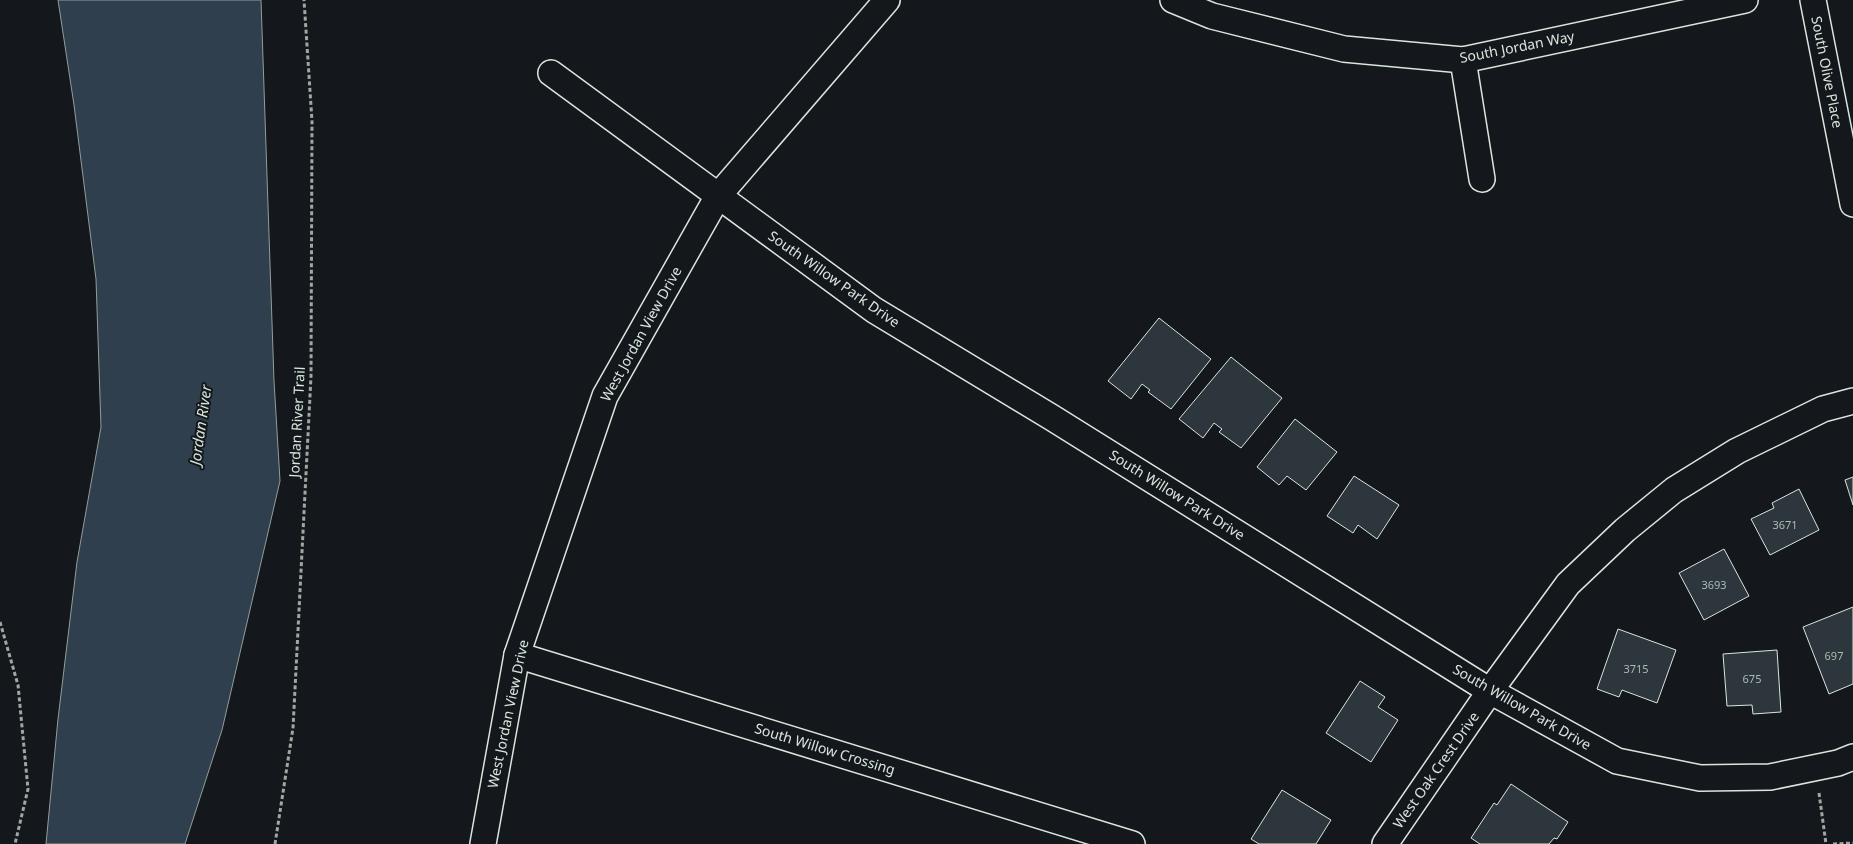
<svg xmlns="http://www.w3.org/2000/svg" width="1853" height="844" font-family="'Noto Sans',sans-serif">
	<rect width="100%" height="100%" fill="#14181c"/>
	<path fill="#2f3f4d" stroke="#939e99" d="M58,0H261L274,381L280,481L222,730L185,844H46L58,719L77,562L101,427L96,279L74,105Z"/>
	<g fill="#2c363c" stroke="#d8e6dc">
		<path d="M1159,318L1211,359L1171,409L1148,392L1150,390L1142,384L1131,399L1108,381Z"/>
		<path d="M1231,357L1282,398L1241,448L1219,432L1222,429L1214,423L1203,438L1179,419Z"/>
		<path d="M1295,419L1337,452L1306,490L1287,476L1279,485L1257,467Z"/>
		<path d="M1354,476L1399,505L1377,539L1358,525L1353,533L1327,516Z"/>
		<path d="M1853,477V505L1845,480Z"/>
		<path d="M1799,489L1819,530L1770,555L1751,519L1774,508L1772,503Z"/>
		<path d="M1724,549L1749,596L1704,620L1679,573Z"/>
		<path d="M1853,607V684L1829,694L1803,627Z"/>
		<path d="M1618,629L1676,650L1657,703L1622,690L1619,697L1597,689Z"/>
		<path d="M1777,650L1781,712L1753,714L1752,705L1727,706L1723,654Z"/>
		<path d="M1360,681L1385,697L1378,707L1398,720L1371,762L1326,733Z"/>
		<path d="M1511,784L1568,822L1557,839L1554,838L1549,844H1480L1471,838L1494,803L1497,805Z"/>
		<path d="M1282,790L1331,820L1316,844H1259L1251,839Z"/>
	</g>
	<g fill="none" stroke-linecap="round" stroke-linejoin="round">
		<g stroke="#d8e6dc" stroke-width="28">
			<g id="minor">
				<path d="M1173,0L1212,16L1344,49L1463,60L1745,0"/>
				<path d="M1813,0L1853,204"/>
				<path d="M1463,60L1482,179"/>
				<path d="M551,73L874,310L1051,417L1490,691L1617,761L1700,778L1770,777L1838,763L1853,757"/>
				<path d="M517,655L1132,844"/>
				<path d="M483,844L517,655L605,396L718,196L887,0"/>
				<path d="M1385,844L1490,691L1568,584L1625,530L1674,490L1737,451L1823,409L1853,401"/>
			</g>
		</g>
		<g stroke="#9da8a2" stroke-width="3" stroke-dasharray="4 2.5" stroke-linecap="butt">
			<path d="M0,622L18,685L28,789L15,844"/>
			<path d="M1819,793L1826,844"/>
			<path d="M275,844L293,728L311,376L312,121L304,0"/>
			<path d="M1833,844L1853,843"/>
		</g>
		<use href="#minor" stroke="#14181c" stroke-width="25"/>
	</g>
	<g text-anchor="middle" stroke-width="4" stroke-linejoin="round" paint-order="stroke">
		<g font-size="11" fill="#adbab4">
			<text x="1785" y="529">3671</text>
			<text x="1714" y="589">3693</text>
			<text x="1834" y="660">697</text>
			<text x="1636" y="673">3715</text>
			<text x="1752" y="683">675</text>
		</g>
		<g font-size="14" fill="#d8e6dc" stroke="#14181c">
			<text transform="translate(1517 47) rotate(-11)" y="5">South Jordan Way</text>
			<text transform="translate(1827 72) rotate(79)" y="5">South Olive Place</text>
			<text transform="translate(834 279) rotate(35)" y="5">South Willow Park Drive</text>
			<text transform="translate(641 334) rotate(-61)" y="5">West Jordan View Drive</text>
			<text transform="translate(297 422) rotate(-87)" y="5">Jordan River Trail</text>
			<text transform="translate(1177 495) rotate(32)" y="5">South Willow Park Drive</text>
			<text transform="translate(1522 707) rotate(30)" y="5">South Willow Park Drive</text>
			<text transform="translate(508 714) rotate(-78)" y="5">West Jordan View Drive</text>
			<text transform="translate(825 749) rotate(17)" y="5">South Willow Crossing</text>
			<text transform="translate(1436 770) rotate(-55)" y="5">West Oak Crest Drive</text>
		</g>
		<g font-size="15" font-style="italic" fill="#d8e6dc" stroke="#14181c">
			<text transform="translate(201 425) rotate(-82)" y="5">Jordan River</text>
		</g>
	</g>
</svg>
